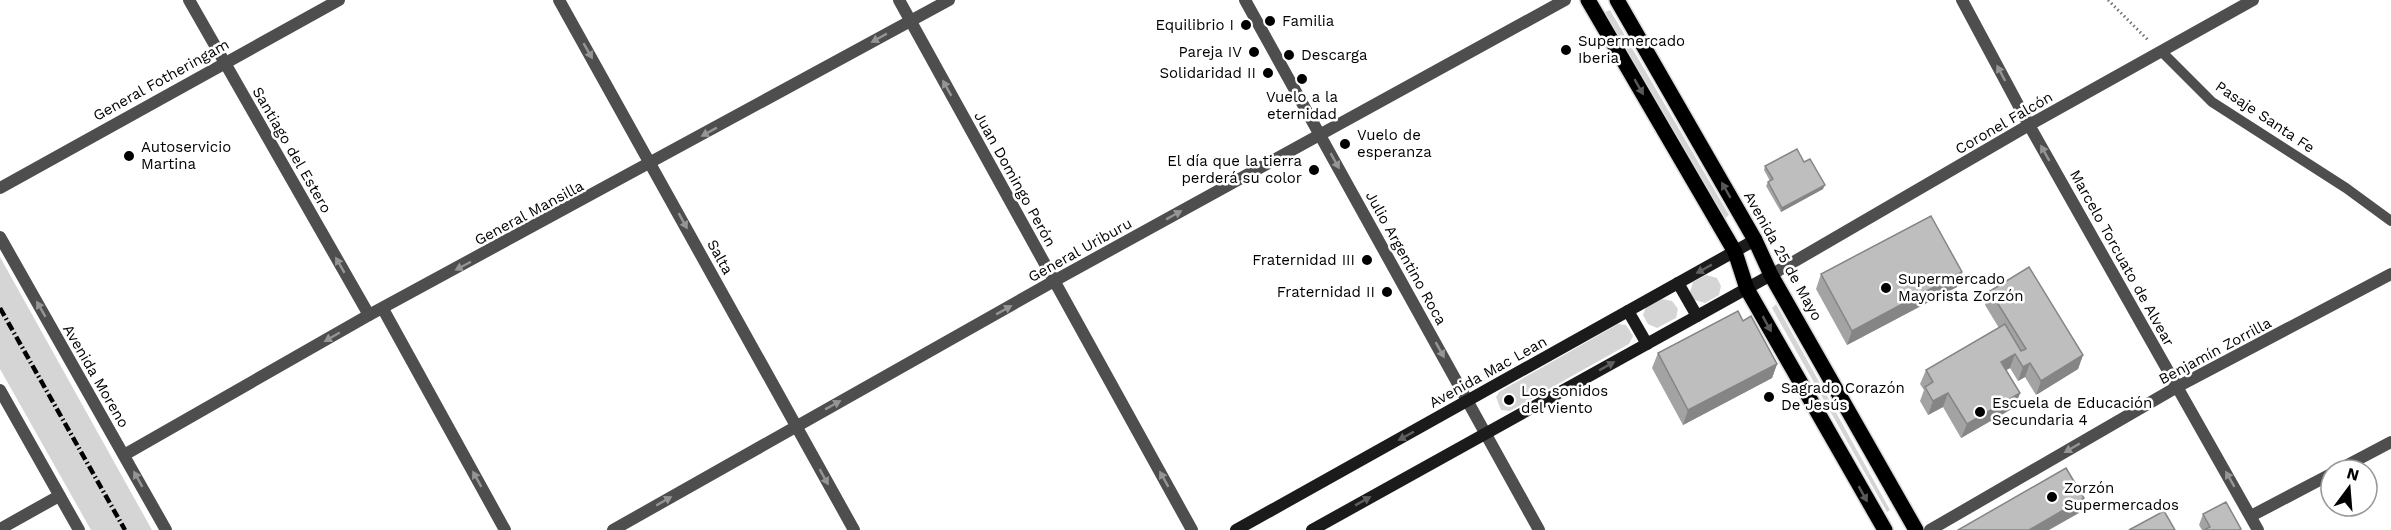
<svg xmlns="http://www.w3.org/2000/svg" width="2391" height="530" font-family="'Work Sans',sans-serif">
	<rect width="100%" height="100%" fill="#fff"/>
	<g fill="#d5d5d5">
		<path d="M1610,10L1729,215L1724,219L1605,12Z"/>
		<path d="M0,257L152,530H91L0,369Z"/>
		<path d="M1706,275L1717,278L1721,286L1719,295L1705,303L1694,300L1690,292L1693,282Z"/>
		<path d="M1662,299L1672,301L1678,309L1676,318L1657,328L1648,324L1643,315L1646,307Z"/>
		<path d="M1776,304L1890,510L1887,512L1772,308Z"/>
		<path d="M1618,324L1626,325L1633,336L1629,344L1510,411L1501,410L1496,397L1499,392Z"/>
	</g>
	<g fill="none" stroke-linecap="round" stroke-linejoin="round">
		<g stroke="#dbdbdb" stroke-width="18">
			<g id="primary">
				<path d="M1588,0L1735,252L1747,289L1885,530"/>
				<path d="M1617,0L1755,240L1771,275L1916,530"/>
			</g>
		</g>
		<path stroke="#707070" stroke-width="3" stroke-dasharray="1.5 3" stroke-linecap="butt" d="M2108,0L2149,41"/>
		<path stroke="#4e4e4e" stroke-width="10" d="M2162,52L2212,102L2346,188L2391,221"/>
		<g stroke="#4e4e4e" stroke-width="12">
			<path d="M189,0L369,315"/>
			<path d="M559,0L854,530"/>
			<path d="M899,0L1192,530"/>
			<path d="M1245,0L1539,530"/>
			<path d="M1962,0L2029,125L2258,530"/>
			<path d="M0,188L339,0"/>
			<path d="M0,237L166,530"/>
			<path d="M1771,275L2029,125L2253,0"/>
			<path d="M383,309L505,530"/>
			<path d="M0,390L79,530"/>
			<path d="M124,455L369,315L949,0"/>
			<path d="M2338,470L2391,442"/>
			<path d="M2251,516L2331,474"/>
			<path d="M0,529L59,496"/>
			<path d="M613,530L1054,281L1565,0"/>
			<path d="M1930,530L2177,387L2391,274"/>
		</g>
		<g stroke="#1b1b1b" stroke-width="12">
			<path d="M1678,283L1697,316"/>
			<path d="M1628,311L1647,344"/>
			<path d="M1236,530L1755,240"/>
			<path d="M1312,530L1771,275"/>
		</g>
		<use href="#primary" stroke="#000" stroke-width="15"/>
		<path stroke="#000" stroke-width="4.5" stroke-dasharray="9 3 1.5 3" stroke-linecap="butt" d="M0,308L125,530"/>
	</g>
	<g fill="#a3a3a3">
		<path d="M1804,162L1823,189L1781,212L1766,186L1768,182L1770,181L1764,170L1765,166Z"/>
		<path d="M1962,272L1957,287L1847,345L1816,289L1821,274Z"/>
		<path d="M1990,291L2083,355L2078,369L2036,395L2025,377L2018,381L2010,368L2006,370L2020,393L2015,407L1961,438L1943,407L1928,415L1920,401L1924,390L1920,384L1926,370L1999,328L1985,305Z"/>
		<path d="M1743,321L1777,364L1772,378L1683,425L1652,368L1658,353Z"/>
		<path d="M2203,514L2241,530H2202L2199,525Z"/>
	</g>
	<g fill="#858585">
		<path d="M1825,185L1823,189L1781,212L1782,208Z"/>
		<path d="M1962,272L1957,287L1847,345L1852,331Z"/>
		<path d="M2015,354L2010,368L1996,376L2001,362Z"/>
		<path d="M2083,355L2078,369L2036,395L2041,381Z"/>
		<path d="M2030,363L2025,377L2018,381L2023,367Z"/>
		<path d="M1777,364L1772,378L1683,425L1688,410Z"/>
		<path d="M1948,393L1943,407L1928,415L1933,401Z"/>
		<path d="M2020,393L2015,407L1961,438L1967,424Z"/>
		<path d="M2084,498L2079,513L2049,530H2029Z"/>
	</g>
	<g fill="#bebebe" stroke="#858585" stroke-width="1.5">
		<path d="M1797,149L1804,162L1810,159L1825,185L1782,208L1768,182L1773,179L1765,166Z"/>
		<path d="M1931,216L1962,272L1852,331L1821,274Z"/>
		<path d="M2029,267L2083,355L2041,381L2030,363L2023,367L2015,354L2001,362L2020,393L1967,424L1948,393L1933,401L1925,387L1933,382L1926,370L2005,324L2021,351L2026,349L1990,291Z"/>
		<path d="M1738,311L1743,321L1751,316L1777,364L1688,410L1658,353Z"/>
		<path d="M2066,468L2084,498L2029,530H1958Z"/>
		<path d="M2226,502L2241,529L2239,530H2204L2210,527L2203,514Z"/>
		<path d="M2164,511L2175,530H2129Z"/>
	</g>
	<defs><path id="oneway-solid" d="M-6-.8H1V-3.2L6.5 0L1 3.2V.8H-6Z" transform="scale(1.5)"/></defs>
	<g fill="#959595">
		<use href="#oneway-solid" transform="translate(879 38) rotate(151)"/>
		<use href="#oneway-solid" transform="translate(588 51) rotate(60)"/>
		<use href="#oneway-solid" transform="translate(2001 73) rotate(-118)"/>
		<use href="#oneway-solid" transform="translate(947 88) rotate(-119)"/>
		<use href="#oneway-solid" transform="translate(709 132) rotate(151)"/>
		<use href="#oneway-solid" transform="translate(2045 153) rotate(-119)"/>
		<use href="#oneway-solid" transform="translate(1335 161) rotate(61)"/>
		<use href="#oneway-solid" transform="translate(1174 215) rotate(-29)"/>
		<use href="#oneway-solid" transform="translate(683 221) rotate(61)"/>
		<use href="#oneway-solid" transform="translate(340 265) rotate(-120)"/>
		<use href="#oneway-solid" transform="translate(463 266) rotate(152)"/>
		<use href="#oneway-solid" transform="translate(41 309) rotate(-120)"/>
		<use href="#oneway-solid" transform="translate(1004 310) rotate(-29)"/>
		<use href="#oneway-solid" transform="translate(332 337) rotate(150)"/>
		<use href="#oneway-solid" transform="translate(1440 350) rotate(61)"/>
		<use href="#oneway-solid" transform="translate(833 405) rotate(-29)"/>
		<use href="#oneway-solid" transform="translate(2072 448) rotate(150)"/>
		<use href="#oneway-solid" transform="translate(824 477) rotate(61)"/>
		<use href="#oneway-solid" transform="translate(138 479) rotate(-119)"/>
		<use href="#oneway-solid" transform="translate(477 479) rotate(-119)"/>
		<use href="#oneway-solid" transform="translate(1164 479) rotate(-119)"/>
		<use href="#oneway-solid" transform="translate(2230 479) rotate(-120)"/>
		<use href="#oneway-solid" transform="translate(664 501) rotate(-30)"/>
	</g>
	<g fill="#595959">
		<use href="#oneway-solid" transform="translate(1639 87) rotate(60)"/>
		<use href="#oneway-solid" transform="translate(1726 190) rotate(-120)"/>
		<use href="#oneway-solid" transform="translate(1767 324) rotate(61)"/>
		<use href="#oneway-solid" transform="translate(1863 494) rotate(61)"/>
	</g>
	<g fill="#5f5f5f">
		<use href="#oneway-solid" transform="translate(1704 269) rotate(151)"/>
		<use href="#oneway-solid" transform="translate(1607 366) rotate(-29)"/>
		<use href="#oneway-solid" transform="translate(1406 436) rotate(151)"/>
		<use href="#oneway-solid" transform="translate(1363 501) rotate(-29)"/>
	</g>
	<g fill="#000" stroke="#fff" stroke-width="2">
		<circle cx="1270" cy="21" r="6"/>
		<circle cx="1246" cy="25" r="6"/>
		<circle cx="1566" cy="50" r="6"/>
		<circle cx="1254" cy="52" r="6"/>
		<circle cx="1289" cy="55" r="6"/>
		<circle cx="1268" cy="73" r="6"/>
		<circle cx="1302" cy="79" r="6"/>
		<circle cx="1345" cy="144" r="6"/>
		<circle cx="129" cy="156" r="6"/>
		<circle cx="1314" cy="170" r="6"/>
		<circle cx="1367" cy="260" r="6"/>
		<circle cx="1886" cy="288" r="6"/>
		<circle cx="1387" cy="292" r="6"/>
		<circle cx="1769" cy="397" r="6"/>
		<circle cx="1509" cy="400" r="6"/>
		<circle cx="1980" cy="412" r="6"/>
		<circle cx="2052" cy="497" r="6"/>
	</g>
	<g text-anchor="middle" stroke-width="5" stroke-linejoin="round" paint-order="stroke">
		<g font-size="15" fill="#000" stroke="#fff" text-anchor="start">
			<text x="1282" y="26">Familia</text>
			<text x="1234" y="30" text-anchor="end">Equilibrio I</text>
			<text x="1578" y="46">Supermercado<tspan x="1578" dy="17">Iberia</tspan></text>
			<text x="1242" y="57" text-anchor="end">Pareja IV</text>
			<text x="1301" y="60">Descarga</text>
			<text x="1256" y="78" text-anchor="end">Solidaridad II</text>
			<text x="1302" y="102" text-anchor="middle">Vuelo a la<tspan x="1302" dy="17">eternidad</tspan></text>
			<text x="1357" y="140">Vuelo de<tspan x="1357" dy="17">esperanza</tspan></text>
			<text x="141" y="152">Autoservicio<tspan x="141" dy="17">Martina</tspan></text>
			<text x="1302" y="166" text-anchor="end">El día que la tierra<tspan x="1302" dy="17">perderá su color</tspan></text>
			<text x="1355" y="265" text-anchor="end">Fraternidad III</text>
			<text x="1898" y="284">Supermercado<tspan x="1898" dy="17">Mayorista Zorzón</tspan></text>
			<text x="1375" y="297" text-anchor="end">Fraternidad II</text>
			<text x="1781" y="393">Sagrado Corazón<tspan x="1781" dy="17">De Jesús</tspan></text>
			<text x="1521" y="396">Los sonidos<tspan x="1521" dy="17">del viento</tspan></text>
			<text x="1992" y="408">Escuela de Educación<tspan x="1992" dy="17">Secundaria 4</tspan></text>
			<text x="2064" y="493">Zorzón<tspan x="2064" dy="17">Supermercados</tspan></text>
		</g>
		<g font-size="15" fill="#000" stroke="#fff">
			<text transform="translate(161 80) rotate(-29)" y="5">General Fotheringam</text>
			<text transform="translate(2265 117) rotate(34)" y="5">Pasaje Santa Fe</text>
			<text transform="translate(2004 123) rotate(-30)" y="5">Coronel Falcón</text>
			<text transform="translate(292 150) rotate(60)" y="5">Santiago del Estero</text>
			<text transform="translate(1015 179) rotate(61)" y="5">Juan Domingo Perón</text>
			<text transform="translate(529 213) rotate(-28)" y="5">General Mansilla</text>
			<text transform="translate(1080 250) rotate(-29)" y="5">General Uriburu</text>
			<text transform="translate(1783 256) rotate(61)" y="5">Avenida 25 de Mayo</text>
			<text transform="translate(720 257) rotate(61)" y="5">Salta</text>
			<text transform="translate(1406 258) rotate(61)" y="5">Julio Argentino Roca</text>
			<text transform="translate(2122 258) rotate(61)" y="5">Marcelo Torcuato de Alvear</text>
			<text transform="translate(2215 351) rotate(-28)" y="5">Benjamín Zorrilla</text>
			<text transform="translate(1488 372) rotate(-29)" y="5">Avenida Mac Lean</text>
			<text transform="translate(96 376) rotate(60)" y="5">Avenida Moreno</text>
		</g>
	</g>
	<g transform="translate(2349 488) rotate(16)"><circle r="28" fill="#ffffff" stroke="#999999" stroke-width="1.5"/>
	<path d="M0-4.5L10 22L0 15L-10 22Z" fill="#000000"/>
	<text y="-9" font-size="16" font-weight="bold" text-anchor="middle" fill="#000000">N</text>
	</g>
</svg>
